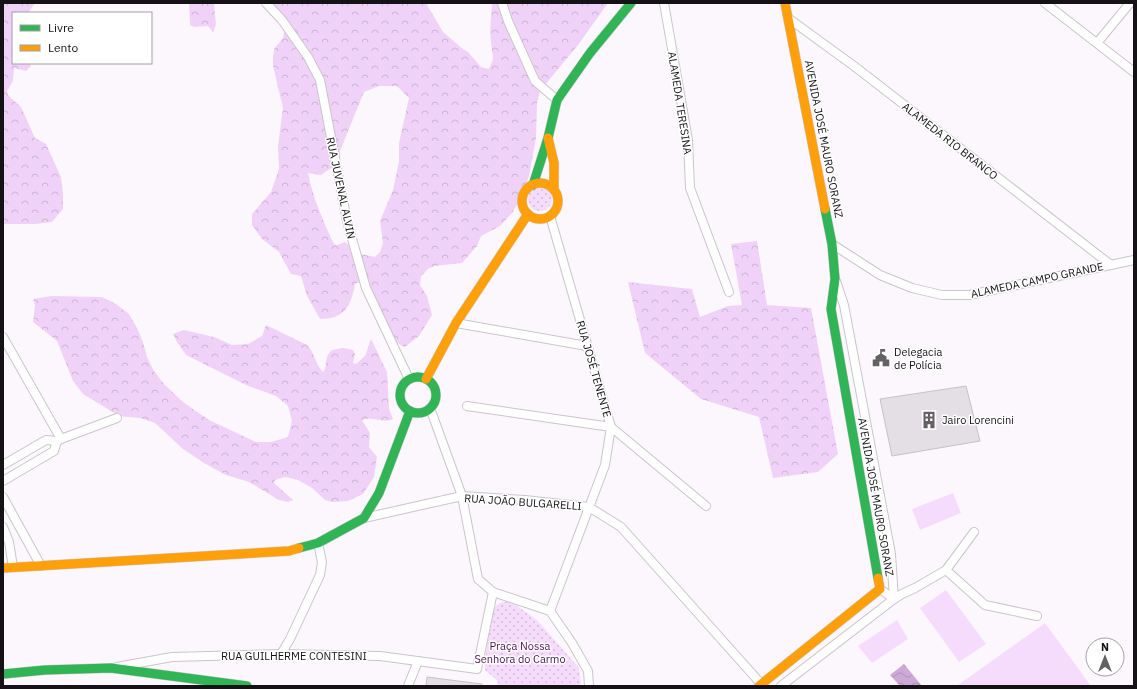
<svg xmlns="http://www.w3.org/2000/svg" width="1137" height="689" font-family="'IBM Plex Sans',sans-serif">
	<defs>
		<pattern id="green-dots" width="8" height="8" patternUnits="userSpaceOnUse"><rect width="8" height="8" fill="#f6dcfc"/><path d="M2 2h.1M6 6h.1" fill="none" stroke="#d2bcd7" stroke-width="1.8" stroke-linecap="round"/></pattern>
		<pattern id="forest-crowns" width="20" height="18" patternUnits="userSpaceOnUse"><rect width="20" height="18" fill="#f0d2f8"/><path d="M2 6a3 3 0 1 1 6 0M12 15a3 3 0 1 1 6 0" fill="none" stroke="#cdb3d4"/></pattern>
		<pattern id="water-waves" width="16" height="10" patternUnits="userSpaceOnUse"><rect width="16" height="10" fill="#cda9d6"/><path d="M0 5q4-4 8 0t8 0" fill="none" stroke="#af90b7"/></pattern>
	</defs>
	<rect width="100%" height="100%" fill="#fcf7fd"/>
	<g fill="url(#green-dots)">
		<circle cx="540" cy="199" r="12"/>
		<path d="M510,601L537,620L579,668L581,683L580,686H497L498,681L485,670C486,656 488,616 495,607C499,602 504,602 510,601Z"/>
	</g>
	<g fill="url(#forest-crowns)" fill-rule="evenodd">
		<path d="M3,3H35L28,13H13V63H30L31,66L26,71L14,68L13,81L7,91L8,95L21,107L35,138L46,144L61,177L63,193V209L52,222L35,224H3Z"/>
		<path d="M189,3H214L216,25L213,32L208,26L194,27L190,25Z"/>
		<path d="M263,3H426L443,32L463,49L468,52L481,67L489,69L493,59L490,33L492,3H608L578,45L540,91L537,103L536,138L529,176L521,198L512,213L500,226L481,236L477,246L462,263L434,266L428,269L421,276L420,285L427,296L432,315L419,336L405,347C387,342 377,302 366,288C364,286 361,284 359,282L355,284C351,306 345,319 320,319L307,296L301,276L291,274L279,252L262,239L252,225V214L271,192L279,169L278,146L283,108L273,66V57L274,49L283,38L284,32L280,24ZM379,86H397L409,98L399,143V161L393,190L380,221L383,243L380,252L375,257L361,254L345,242L337,245L334,244C323,221 313,198 308,173L321,175L340,162V151L364,92Z"/>
		<path d="M757,241L767,305L811,308L838,454L818,472L773,478L759,417L701,399L645,353L628,282L692,289L700,317L728,306L742,305L731,244Z"/>
		<path d="M51,296L102,297L116,304L129,314L137,328L143,342L147,357L154,371L164,384L183,402L209,420L256,442H271L288,437L292,421L288,406L276,396L246,385L186,355L177,342L173,334L184,330L214,337L232,345L248,344L262,336L266,325L307,345C315,353 315,364 323,372L325,369L327,356L332,350L343,348L353,350L355,354L353,363L356,364L365,356L371,339L387,372L389,409L393,419C383,424 373,416 362,420L370,433L369,447L377,457L374,477L363,494L348,501L332,502L325,500L312,488L298,480L285,477L275,480L274,483L293,500L288,502L279,500L249,482L226,475L204,463L183,449L155,423L140,418L119,416L83,394L73,381L57,341L33,322L35,305L33,299Z"/>
	</g>
	<g fill="#f6dcfc">
		<path d="M953,493L961,513L920,530L912,509Z"/>
		<path d="M946,590L986,644L959,662L920,608Z"/>
		<path d="M897,620L908,639L872,663L858,646Z"/>
		<path d="M1045,623L1091,686H959L958,685Z"/>
	</g>
	<path fill="url(#water-waves)" d="M904,664L922,686H900L890,675Z"/>
	<g fill="#e3dfe4" stroke="#c6c2c7">
		<path d="M966,386L980,441L892,456L880,399Z"/>
		<path d="M427,677L482,684V686H426Z"/>
	</g>
	<g fill="none" stroke-linecap="round" stroke-linejoin="round">
		<g stroke="#c9c6ca" stroke-width="10">
			<g id="street">
				<path d="M266,3L282,20L308,57L320,80L347,221L366,288L409,379"/>
				<path d="M502,3L508,21L535,81L557,100"/>
				<path d="M664,3L688,140L690,188L729,292"/>
				<path d="M1045,3L1134,72"/>
				<path d="M788,18L854,66L1111,265"/>
				<path d="M1097,43L1130,3"/>
				<path d="M832,244L880,275L912,288L942,295H969L1134,260"/>
				<path d="M456,323L587,346"/>
				<path d="M3,337L61,439L57,441L46,440L3,465"/>
				<path d="M467,406L611,427L706,506"/>
				<path d="M430,408L462,496L478,579L493,592"/>
				<path d="M61,439L117,418"/>
				<path d="M3,481L54,451L57,441"/>
				<path d="M3,497L41,566"/>
				<path d="M364,518L462,496L525,500L589,507L621,527L763,686"/>
				<path d="M3,527L9,542L13,567"/>
				<path d="M946,570L985,605L1037,616"/>
				<path d="M880,589L894,599L902,594L915,588L946,570L974,532"/>
				<path d="M550,611L605,465L611,427L550,216"/>
				<path d="M281,654L290,639L320,575L322,562L318,543"/>
				<path d="M117,667L172,657L281,654L380,656L477,669L493,592L550,611L572,643L588,671L589,686"/>
				<path d="M408,686L418,661"/>
				<path d="M781,686L894,599L891,554L844,305L836,281"/>
			</g>
		</g>
		<g stroke="#c9c6ca" stroke-width="10">
			<g id="fast">
				<path d="M533,185L548,138L557,100L590,53L631,3"/>
				<path d="M825,209L832,244L835,279L831,309L878,578"/>
				<circle cx="418" cy="395" r="18"/>
				<path d="M299,548L318,543L364,518L379,493L410,411"/>
				<path d="M3,674L45,670L111,668L247,686"/>
			</g>
		</g>
		<g stroke="#c9c6ca" stroke-width="10">
			<g id="slow">
				<path d="M785,3L825,209"/>
				<path d="M548,138L554,163V190"/>
				<circle cx="540" cy="201" r="18"/>
				<path d="M426,379L456,323L528,214"/>
				<path d="M3,568L289,551L299,548"/>
				<path d="M759,686L880,589L878,578"/>
			</g>
		</g>
		<use href="#street" stroke="#fffeff" stroke-width="8"/>
		<use href="#fast" stroke="#30b455" stroke-width="9"/>
		<use href="#slow" stroke="#ff9f0a" stroke-width="9"/>
	</g>
	<defs>
		<g id="civic-bare" transform="scale(1.38)"><path d="M-.6-6.5H3V-4.5H.6V-3L4-1V1h2V6H-6V1h2V-1L-.6-3ZM-1.2 2.5V6h2.4V2.5Z" fill="#656266" stroke="#fff" stroke-width="2.5" paint-order="stroke"/></g>
		<g id="building-bare" transform="scale(1.38)"><path d="M-4-6H4V6H1V3H-1V6H-4ZM-2.5-4.3h1.7v1.8h-1.7ZM.8-4.3h1.7v1.8H.8ZM-2.5-1h1.7V.8h-1.7ZM.8-1h1.7V.8H.8Z" fill="#656266" stroke="#fff" stroke-width="2.5" paint-order="stroke"/></g>
	</defs>
	<g fill-rule="evenodd">
		<use href="#civic-bare" x="881" y="358"/>
		<use href="#building-bare" x="929" y="420"/>
	</g>
	<g text-anchor="middle" stroke-width="3" stroke-linejoin="round" paint-order="stroke">
		<g font-size="11" fill="#141215" stroke="#fff">
			<text transform="translate(680 103) rotate(81)" y="4">ALAMEDA TERESINA</text>
			<text transform="translate(824 139) rotate(79)" y="4">AVENIDA JOSÉ MAURO SORANZ</text>
			<text transform="translate(950 141) rotate(38)" y="4">ALAMEDA RIO BRANCO</text>
			<text transform="translate(341 188) rotate(78)" y="4">RUA JUVENAL ALVIN</text>
			<text transform="translate(1037 280) rotate(-12)" y="4">ALAMEDA CAMPO GRANDE</text>
			<text transform="translate(594 369) rotate(74)" y="4">RUA JOSÉ TENENTE</text>
			<text transform="translate(876 497) rotate(80)" y="4">AVENIDA JOSÉ MAURO SORANZ</text>
			<text transform="translate(523 502) rotate(4)" y="4">RUA JOÃO BULGARELLI</text>
			<text x="294" y="660">RUA GUILHERME CONTESINI</text>
		</g>
		<g font-size="11" fill="#141215" stroke="#fff" text-anchor="start">
			<text x="894" y="356">Delegacia<tspan x="894" dy="13">de Polícia</tspan></text>
			<text x="942" y="424">Jairo Lorencini</text>
		</g>
		<g font-size="11" fill="#4b0e59" stroke="#fff">
			<text x="520" y="650">Praça Nossa<tspan x="520" dy="13">Senhora do Carmo</tspan></text>
		</g>
	</g>
	<rect width="1137" height="689" fill="none" stroke="#141215" stroke-width="8"/>
	<rect x="12" y="12" width="140" height="52" fill="#ffffff" stroke="#a1a0a1"/>
	<rect x="20" y="25" width="20" height="6" fill="#30b455" stroke="#a1a0a1"/>
	<text x="48" y="32" font-size="12" fill="#141215">Livre</text>
	<rect x="20" y="45" width="20" height="6" fill="#ff9f0a" stroke="#a1a0a1"/>
	<text x="48" y="52" font-size="12" fill="#141215">Lento</text>
	<g transform="translate(1105 657)"><circle r="19" fill="#ffffff" stroke="#a1a0a1"/>
	<path d="M0-3L7 15L0 10L-7 15Z" fill="#656266"/>
	<text y="-6" font-size="11" font-weight="bold" text-anchor="middle" fill="#141215">N</text>
	</g>
</svg>
